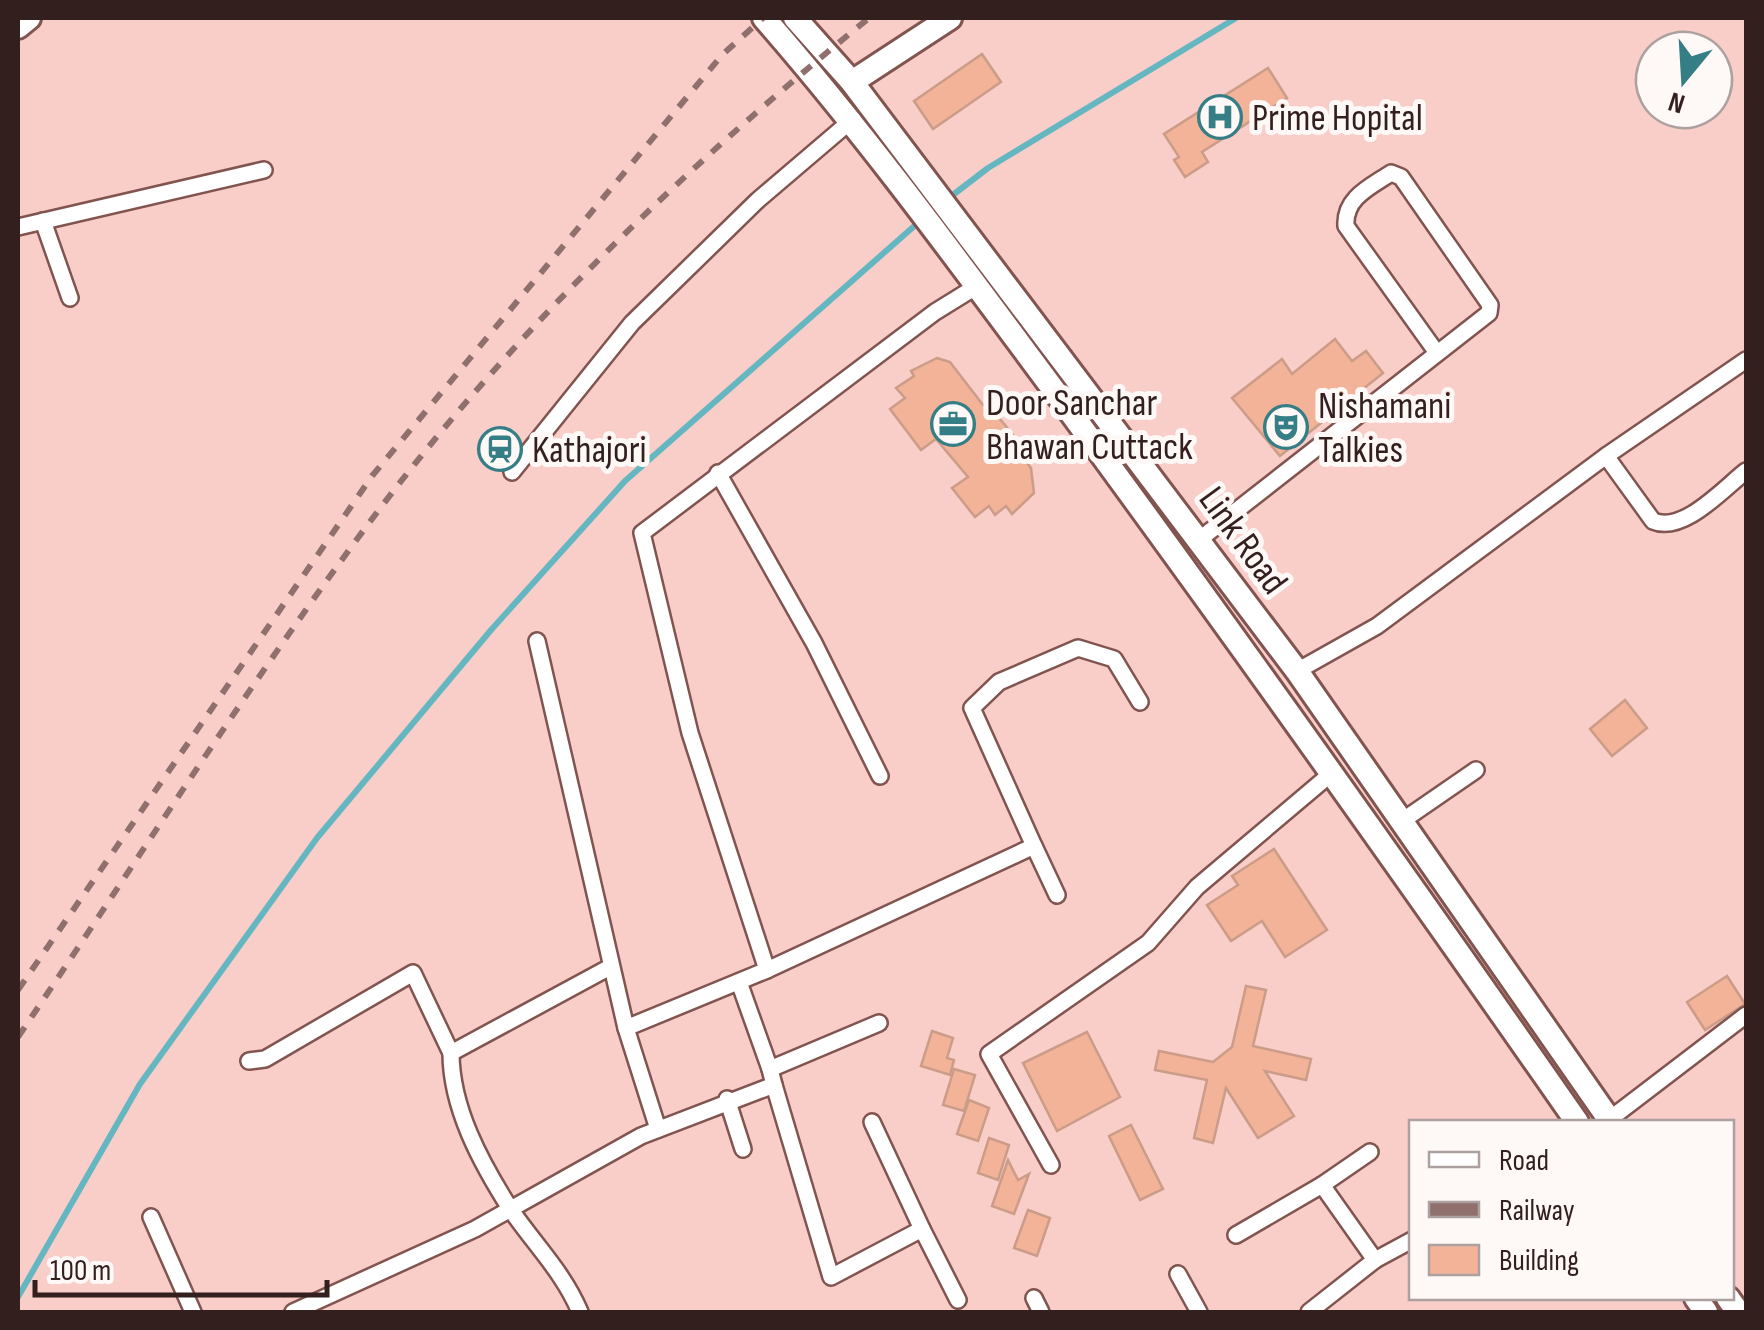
<svg xmlns="http://www.w3.org/2000/svg" width="1764" height="1330" font-family="'Sofia Sans Condensed',sans-serif">
	<rect width="100%" height="100%" fill="#f9cdc8"/>
	<g fill="none" stroke-linecap="round" stroke-linejoin="round">
		<g stroke="#64b7c1" stroke-width="6">
			<path d="M945,201L988,168L1236,18"/>
			<path d="M18,1297L140,1084L317,838L491,630L625,481L920,221"/>
		</g>
	</g>
	<g fill="#f2b398" stroke="#cb9c88" stroke-width="2.5">
		<path d="M982,54L1001,82L933,129L914,101Z"/>
		<path d="M1268,68L1287,98L1202,152L1208,162L1185,177L1174,160L1179,157L1164,134Z"/>
		<path d="M1335,339L1352,361L1366,351L1383,373L1280,456L1232,398L1282,359L1292,374Z"/>
		<path d="M937,358L950,362L983,405L987,403L1018,441L1013,445L1031,468L1034,493L1012,514L1006,506L995,515L989,506L975,517L952,488L968,477L936,439L921,450L890,409L905,398L896,388L914,376L911,371Z"/>
		<path d="M1625,700L1647,728L1612,756L1590,729Z"/>
		<path d="M1274,849L1327,930L1285,957L1262,921L1231,941L1207,905L1238,885L1232,876Z"/>
		<path d="M1727,976L1745,1004L1705,1030L1687,1002Z"/>
		<path d="M1246,986L1266,990L1253,1046L1311,1059L1306,1080L1265,1071L1294,1116L1258,1138L1226,1088L1213,1143L1194,1138L1207,1080L1155,1070L1159,1051L1213,1062L1232,1047Z"/>
		<path d="M932,1031L953,1038L947,1058L954,1060L950,1075L921,1066Z"/>
		<path d="M1087,1032L1120,1097L1057,1131L1023,1063Z"/>
		<path d="M954,1069L975,1075L964,1111L943,1105Z"/>
		<path d="M969,1100L989,1108L978,1141L957,1134Z"/>
		<path d="M1131,1125L1163,1189L1140,1200L1109,1136Z"/>
		<path d="M989,1138L1009,1145L998,1180L978,1173Z"/>
		<path d="M1008,1160L1018,1180L1029,1174L1014,1214L992,1206Z"/>
		<path d="M1028,1210L1050,1218L1037,1256L1014,1248Z"/>
	</g>
	<g fill="none" stroke-linecap="round" stroke-linejoin="round">
		<g stroke="#82544f" stroke-width="20">
			<g id="street">
				<path d="M43,221L70,298"/>
				<path d="M18,227L264,170"/>
				<path d="M1606,456L1653,521C1683,534 1723,489 1746,471"/>
				<path d="M512,472L632,323L758,200L853,119"/>
				<path d="M718,473L814,643L880,776"/>
				<path d="M1200,539L1489,313L1490,305L1401,177L1391,173C1370,187 1344,198 1346,226L1437,353"/>
				<path d="M537,641L626,1028L767,970L690,733L642,533L935,312L977,286"/>
				<path d="M1297,671L1377,626L1606,456L1746,360"/>
				<path d="M1402,821L1476,770"/>
				<path d="M1034,846L972,708L999,682L1078,648L1114,659L1140,702"/>
				<path d="M767,970L1034,846L1057,895"/>
				<path d="M739,982L770,1069"/>
				<path d="M626,1028L658,1129"/>
				<path d="M451,1053C451,1108 481,1163 511,1210C535,1245 563,1272 580,1312"/>
				<path d="M249,1061L265,1059L413,973L451,1053L610,967"/>
				<path d="M774,1085L770,1069L879,1023"/>
				<path d="M727,1099L743,1149"/>
				<path d="M872,1122L922,1229"/>
				<path d="M1606,1122L1746,1015"/>
				<path d="M1051,1165L989,1054L1148,943L1197,887L1333,772"/>
				<path d="M1322,1185L1370,1152"/>
				<path d="M151,1217L193,1312"/>
				<path d="M1236,1235L1322,1185L1375,1260"/>
				<path d="M1178,1274L1199,1312"/>
				<path d="M1034,1298L1041,1312"/>
				<path d="M293,1312L475,1229L641,1136L774,1085L831,1277L922,1229L958,1300"/>
				<path d="M1309,1312L1375,1260L1412,1240"/>
			</g>
		</g>
		<g stroke="#82544f" stroke-width="28">
			<g id="secondary">
				<path d="M764,18C874,144 971,279 1071,413C1243,647 1411,884 1577,1122"/>
				<path d="M795,18L852,82L1297,671L1611,1122"/>
				<path d="M18,27L29,18"/>
				<path d="M852,82L950,18"/>
				<path d="M1696,1298L1706,1312"/>
				<path d="M1728,1298L1738,1312"/>
			</g>
		</g>
		<use href="#street" stroke="#fff" stroke-width="15"/>
		<use href="#secondary" stroke="#fff" stroke-width="22"/>
		<g stroke="#8f706d" stroke-width="6" stroke-dasharray="12 12" stroke-linecap="butt">
			<path d="M18,990L372,476L722,55L763,18"/>
			<path d="M18,1037C134,866 245,689 369,523C511,333 685,167 869,18"/>
		</g>
	</g>
	<defs>
		<g id="hospital-ring" transform="scale(2.25)"><circle r="9.5" fill="#fef8f7" stroke="#367e86" stroke-width="1.5"/><path d="M-5-5h3v3.5h4V-5h3V5h-3V1.5h-4V5h-3Z" fill="#367e86"/></g>
		<g id="office-ring" transform="scale(2.25)"><circle r="9.5" fill="#fef8f7" stroke="#367e86" stroke-width="1.5"/><path d="M-6-3h4V-5.5h4V-3h4V5H-6ZM-1-4.5V-3h2v-1.5ZM-6 0V1H6V0Z" fill="#367e86"/></g>
		<g id="theatre-ring" transform="scale(2.25)"><circle r="9.5" fill="#fef8f7" stroke="#367e86" stroke-width="1.5"/><path d="M-5-5.5Q0-4 5-5.5V0Q5 5 0 6Q-5 5-5 0ZM-3.3-2.5H-1v1.5H-3.3ZM1-2.5H3.3v1.5H1ZM-2.8 1Q0 5.5 2.8 1Z" fill="#367e86"/></g>
		<g id="station-ring" transform="scale(2.25)"><circle r="9.5" fill="#fef8f7" stroke="#367e86" stroke-width="1.5"/><path d="M-3-6H3Q5-6 5-4V2Q5 4 3 4L4.5 6H3L1.5 4h-3L-3 6H-4.5L-3 4Q-5 4-5 2V-4Q-5-6-3-6ZM-3.5-4v3h7v-3ZM-3.5 1v1.5H-2V1ZM2 1v1.5H3.5V1Z" fill="#367e86"/></g>
	</defs>
	<g fill-rule="evenodd">
		<use href="#hospital-ring" x="1220" y="117"/>
		<use href="#office-ring" x="953" y="424"/>
		<use href="#theatre-ring" x="1286" y="427"/>
		<use href="#station-ring" x="500" y="449"/>
	</g>
	<g text-anchor="middle" stroke-width="10" stroke-linejoin="round" paint-order="stroke">
		<g font-size="38" fill="#331f1d" stroke="#fef8f7" text-anchor="start">
			<text x="1252" y="130">Prime Hopital</text>
			<text x="986" y="415">Door Sanchar<tspan x="986" dy="44">Bhawan Cuttack</tspan></text>
			<text x="1318" y="418">Nishamani<tspan x="1318" dy="44">Talkies</tspan></text>
			<text x="532" y="462">Kathajori</text>
		</g>
		<g font-size="38" fill="#331f1d" stroke="#fef8f7">
			<text transform="translate(1244 540) rotate(54)" y="13">Link Road</text>
		</g>
	</g>
	<rect width="1764" height="1330" fill="none" stroke="#331f1d" stroke-width="40"/>
	<rect x="1409" y="1120" width="325" height="180" fill="#fef8f7" stroke="#ada1a0" stroke-width="2.5"/>
	<rect x="1429" y="1152" width="50" height="15" fill="#ffffff" stroke="#ada1a0" stroke-width="2.5"/>
	<text x="1499" y="1170" font-size="30" fill="#331f1d">Road</text>
	<rect x="1429" y="1202" width="50" height="15" fill="#8f706d" stroke="#ada1a0" stroke-width="2.5"/>
	<text x="1499" y="1220" font-size="30" fill="#331f1d">Railway</text>
	<rect x="1429" y="1245" width="50" height="30" fill="#f2b398" stroke="#ada1a0" stroke-width="2.5"/>
	<text x="1499" y="1270" font-size="30" fill="#331f1d">Building</text>
	<g transform="translate(1684 80) rotate(198)"><circle r="48" fill="#fef8f7" stroke="#ada1a0" stroke-width="2.5"/>
	<path d="M0-8L18 38L0 25L-18 38Z" fill="#367e86"/>
	<text y="-15" font-size="28" font-weight="bold" text-anchor="middle" fill="#331f1d">N</text>
	</g>
	<path d="M35 1280v15h292v-15" fill="none" stroke="#331f1d" stroke-width="5"/>
	<text x="50" y="1280" font-size="30" fill="#331f1d" stroke="#fef8f7" stroke-width="8" paint-order="stroke">100 m</text>
</svg>
